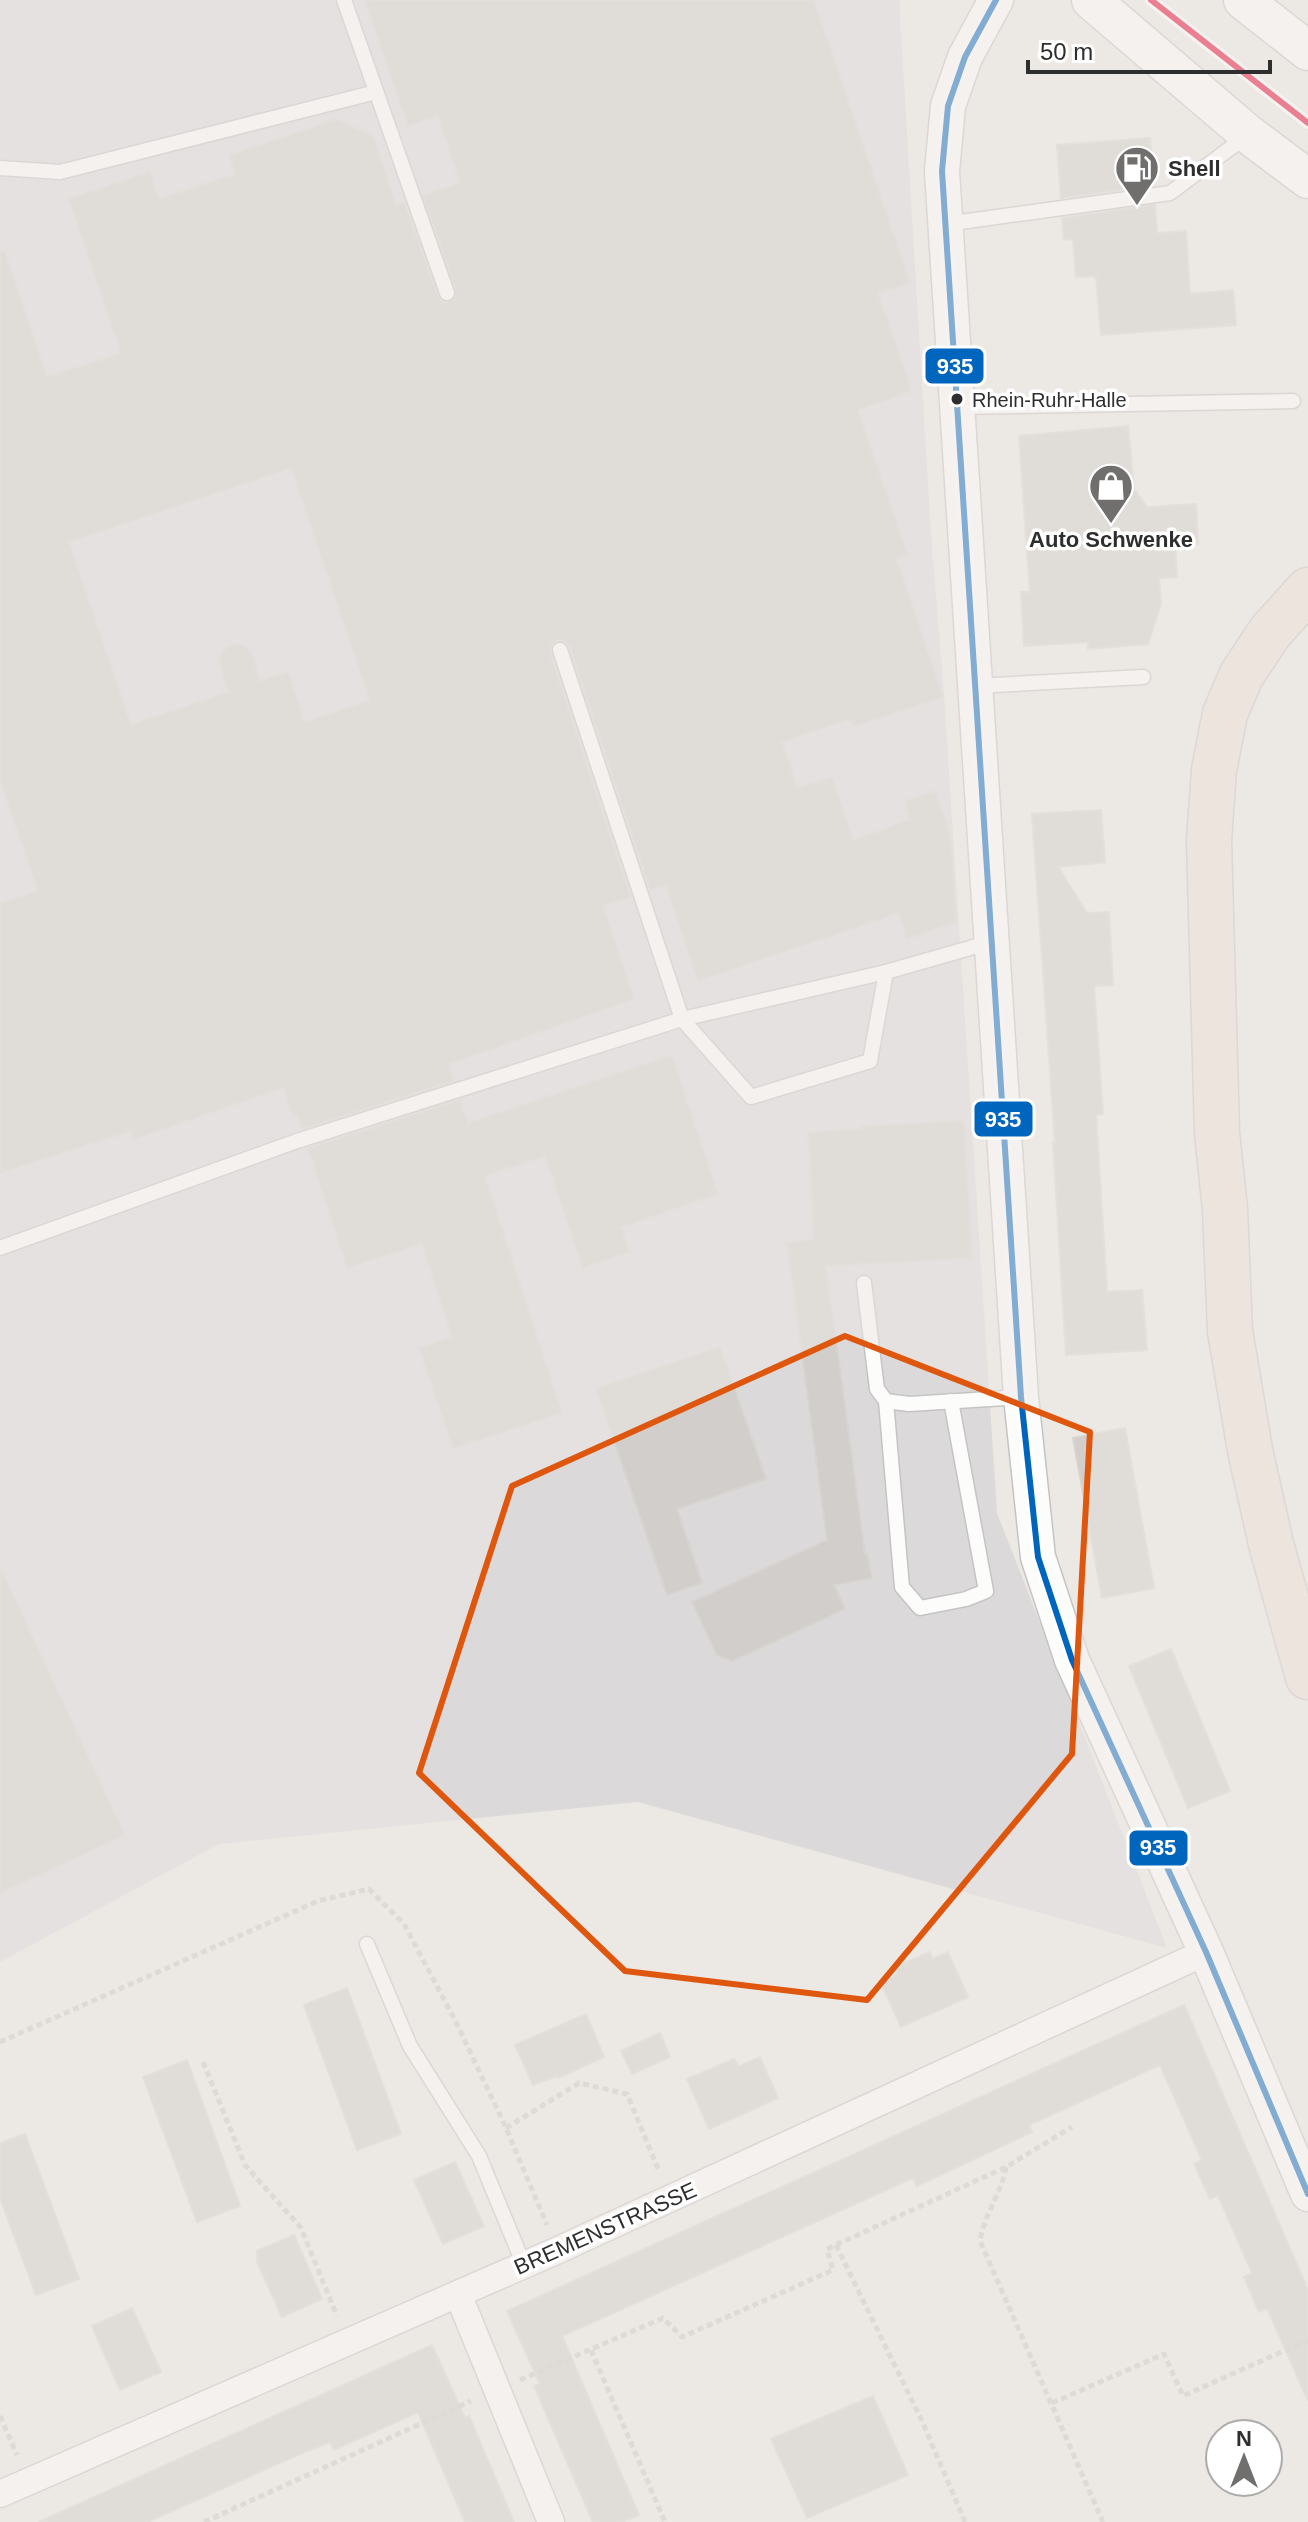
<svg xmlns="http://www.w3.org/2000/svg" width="1308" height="2522" font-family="Arial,sans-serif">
	<rect width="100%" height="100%" fill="#ece8e4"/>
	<path fill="#dcd9db" d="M0,0H899L931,535L944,696L997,1513L1167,1948L638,1802L219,1844L0,1962Z"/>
	<g fill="#d1cecb" stroke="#d7d4d0" stroke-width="2" fill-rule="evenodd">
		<path d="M365,0H814L910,283L878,293L912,391L858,410L907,554L896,557L943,697L853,727L850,719L782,742L798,788L832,777L853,840L910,820L904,801L935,791L951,837L956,922L907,939L898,913L698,981L666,885L650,890L570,647L566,642L558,640L552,644L550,653L631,897L603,906L634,999L449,1064L454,1081L302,1129L298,1115L293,1116L283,1088L134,1139L131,1131L0,1173V903L38,891L0,780V253L5,252L47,377L121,353L69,199L150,172L159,199L235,174L229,155L336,119L373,136L396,205L404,202L438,296L444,303L454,300L456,290L423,196L460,183L438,116L408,126ZM291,468L370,700L305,722L288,672L260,681L252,653L244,646L236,644L226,648L220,656L219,663L229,692L131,725L69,542Z"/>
		<path d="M1150,138L1153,185L1061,198L1057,145Z"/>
		<path d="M1155,205L1157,233L1186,231L1190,294L1233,290L1236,325L1101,335L1096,276L1076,277L1073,239L1064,240L1062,218Z"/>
		<path d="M1128,426L1134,489L1147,507L1196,504L1198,544L1175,546L1177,577L1159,578L1161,604L1148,644L1088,649V642L1024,646L1021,592H1030L1019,436Z"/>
		<path d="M1101,810L1105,862L1058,867L1087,913L1109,912L1113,985L1094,986L1103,1114L1096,1115L1107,1292L1142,1290L1147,1350L1066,1355L1053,1143H1055L1032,814Z"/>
		<path d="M672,1055L718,1194L621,1227L630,1252L583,1268L545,1156L485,1176L562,1413L453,1448L419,1348L452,1337L422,1244L347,1268L308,1148L460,1100L468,1123Z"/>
		<path d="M964,1121L972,1258L826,1266L865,1554H867L872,1578L834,1585L845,1609L732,1661L717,1655L692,1602L827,1540L787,1243L814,1239L808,1132L862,1129V1126Z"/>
		<path d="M720,1347L766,1479L677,1509L702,1583L667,1595L596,1388Z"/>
		<path d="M1125,1428L1154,1588L1102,1598L1073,1438Z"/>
		<path d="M0,1567L125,1835L0,1893Z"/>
		<path d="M1171,1649L1230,1791L1188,1808L1129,1666Z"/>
		<path d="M930,1952L932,1959L948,1952L968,1997L901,2027L880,1981L898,1974L895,1967Z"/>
		<path d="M347,1988L401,2134L357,2150L304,2005Z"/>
		<path d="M1184,2005L1308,2290V2401L1267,2308L1259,2312L1244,2277L1252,2273L1218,2195L1210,2199L1194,2164L1202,2160L1160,2065L1029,2125L1032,2132L917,2186L913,2178L562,2336L639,2515L622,2522H593L534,2386L540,2384L507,2311Z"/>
		<path d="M586,2014L604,2057L558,2078L557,2076L533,2085L515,2045Z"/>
		<path d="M660,2033L670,2057L632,2074L621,2051Z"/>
		<path d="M760,2057L778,2098L709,2129L687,2079L734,2059L738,2067Z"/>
		<path d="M187,2060L240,2206L197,2222L143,2077Z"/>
		<path d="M25,2134L79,2279L36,2295L0,2198V2143Z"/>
		<path d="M455,2162L484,2226L443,2244L414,2180Z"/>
		<path d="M294,2235L322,2299L282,2317L257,2262V2251Z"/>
		<path d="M132,2308L161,2372L120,2390L92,2326Z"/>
		<path d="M432,2345L465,2418L469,2416L514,2522H465L418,2412L334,2450L330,2442L302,2453L148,2522H39Z"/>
		<path d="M873,2396L908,2475L807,2518L771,2439Z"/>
	</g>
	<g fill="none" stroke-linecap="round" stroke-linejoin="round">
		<g stroke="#c5c4c5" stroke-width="17">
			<g id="service">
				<path d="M344,0L447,293"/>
				<path d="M0,168L60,172L376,92"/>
				<path d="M946,224L1170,193L1248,135"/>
				<path d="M958,407L1293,401"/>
				<path d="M560,650L682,1019L886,972"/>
				<path d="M976,686L1143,677"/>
				<path d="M0,1248L297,1141L682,1019L751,1097L870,1061L886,972L991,942"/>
				<path d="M864,1283L877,1389L886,1401L909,1404L1021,1397"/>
				<path d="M886,1401L902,1587L920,1608L966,1599L986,1591L951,1401"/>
				<path d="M367,1944L410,2046L479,2156L524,2265"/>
			</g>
		</g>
		<g stroke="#c5c4c5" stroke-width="29">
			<g id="minor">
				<path d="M458,2294L551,2522"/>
				<path d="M0,2494L556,2251L1206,1952"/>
			</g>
		</g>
		<g stroke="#c5c4c5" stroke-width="37">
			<path id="tertiary" d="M996,0L965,57L948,106L942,171L1021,1397L1038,1557L1072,1660L1206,1952L1308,2194"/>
		</g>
		<g stroke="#c5c4c5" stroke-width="41">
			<g id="secondary">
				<path d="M1091,0L1248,134L1308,179"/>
				<path d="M1243,0L1308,51"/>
			</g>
		</g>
		<g stroke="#c6c5c4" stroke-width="47">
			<path id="motorway" d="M1308,590L1270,632L1241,676L1225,714L1214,770L1209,840L1217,1133L1225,1209L1230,1331L1250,1450L1271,1544L1308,1677"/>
		</g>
		<g stroke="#c9c9c8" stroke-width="5" stroke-dasharray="6 4" stroke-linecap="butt">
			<path d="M0,2042L318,1901L369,1889L404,1924L456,2022L506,2128L547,2225"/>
			<path d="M203,2062L245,2165L301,2228L337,2316"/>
			<path d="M506,2128L579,2083L627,2094L659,2171"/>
			<path d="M1006,2167C1001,2195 985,2212 980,2241L1103,2522"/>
			<path d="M836,2245L922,2421L965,2522"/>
			<path d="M591,2350L665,2522"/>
			<path d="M520,2380L663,2318L682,2337L833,2270L827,2249L1006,2167L1072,2127"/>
			<path d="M1052,2403L1164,2354L1183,2396L1308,2340"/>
			<path d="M0,2416L17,2455"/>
			<path d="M204,2522L471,2401"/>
		</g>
		<use href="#service" stroke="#fcfcfb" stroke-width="14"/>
		<use href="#minor" stroke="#fcfcfb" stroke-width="26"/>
		<use href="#tertiary" stroke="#fcfcfb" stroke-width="34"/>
		<use href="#secondary" stroke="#fcfcfb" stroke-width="38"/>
		<use href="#motorway" stroke="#eadfd6" stroke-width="44"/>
		<g stroke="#fff" stroke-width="12">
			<path id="bus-1" d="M996,0L965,57L948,106L942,171L1021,1397L1038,1557L1072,1660L1206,1952L1308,2194"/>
		</g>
		<use href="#bus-1" stroke="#0065bd" stroke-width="6"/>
		<g stroke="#fff" stroke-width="12">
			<path id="tram-1" d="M1151,0L1308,123"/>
		</g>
		<use href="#tram-1" stroke="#e4002b" stroke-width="6"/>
	</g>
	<path d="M0 0H1308V2522H0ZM845,1336L1090,1432L1072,1754L867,2000L625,1971L419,1773L512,1486Z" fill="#ece8e4" fill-opacity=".55" fill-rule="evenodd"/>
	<path fill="none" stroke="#df570e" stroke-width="6" stroke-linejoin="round" d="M845,1336L1090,1432L1072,1754L867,2000L625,1971L419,1773L512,1486Z"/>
	<defs>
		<g id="fuel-pin" transform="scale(2.3)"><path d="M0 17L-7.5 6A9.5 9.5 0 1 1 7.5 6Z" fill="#706f6e" stroke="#fff"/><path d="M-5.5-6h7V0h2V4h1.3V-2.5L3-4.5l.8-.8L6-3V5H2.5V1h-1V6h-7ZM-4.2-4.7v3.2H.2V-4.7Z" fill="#fff"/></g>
		<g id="shop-pin" transform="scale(2.3)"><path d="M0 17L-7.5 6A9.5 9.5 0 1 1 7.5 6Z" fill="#706f6e" stroke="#fff"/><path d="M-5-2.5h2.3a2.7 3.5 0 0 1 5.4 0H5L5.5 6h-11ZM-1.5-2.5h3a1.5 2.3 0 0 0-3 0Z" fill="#fff"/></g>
	</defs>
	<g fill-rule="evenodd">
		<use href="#fuel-pin" x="1137" y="168"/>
		<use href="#shop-pin" x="1111" y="486"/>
	</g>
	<circle fill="#2e2e2e" stroke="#fff" stroke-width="3" cx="957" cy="399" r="7"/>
	<g text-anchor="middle" stroke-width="7" stroke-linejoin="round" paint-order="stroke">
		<g font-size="20" fill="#2e2e2e" stroke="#fff" text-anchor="start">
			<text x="972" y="407">Rhein-Ruhr-Halle</text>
		</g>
		<g font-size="22" font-weight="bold" fill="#2e2e2e" stroke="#fff" text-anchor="start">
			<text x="1168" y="176">Shell</text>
			<text x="1111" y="547" text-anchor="middle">Auto Schwenke</text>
		</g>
		<g font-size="22" fill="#2e2e2e" stroke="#fff">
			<text transform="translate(605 2228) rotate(-24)" y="8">BREMENSTRASSE</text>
		</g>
	</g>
	<g stroke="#fff" stroke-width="3">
		<rect x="924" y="347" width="61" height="38" rx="8" fill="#0065bd"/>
		<rect x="973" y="1100" width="61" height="38" rx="8" fill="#0065bd"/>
		<rect x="1128" y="1829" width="61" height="38" rx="8" fill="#0065bd"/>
	</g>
	<g font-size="22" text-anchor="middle" font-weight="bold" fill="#fff">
		<text x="955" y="374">935</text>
		<text x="1003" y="1127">935</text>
		<text x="1158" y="1855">935</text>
	</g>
	<g transform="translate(1244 2458)"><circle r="38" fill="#ffffff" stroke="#ababab" stroke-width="2"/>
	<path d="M0-6L14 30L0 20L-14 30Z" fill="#706f6e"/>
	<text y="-12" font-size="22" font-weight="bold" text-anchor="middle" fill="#2e2e2e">N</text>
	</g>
	<path d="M1028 60v12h242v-12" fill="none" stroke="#2e2e2e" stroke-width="4"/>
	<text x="1040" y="60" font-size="24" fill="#2e2e2e" stroke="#ffffff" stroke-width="6" paint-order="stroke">50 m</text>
</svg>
